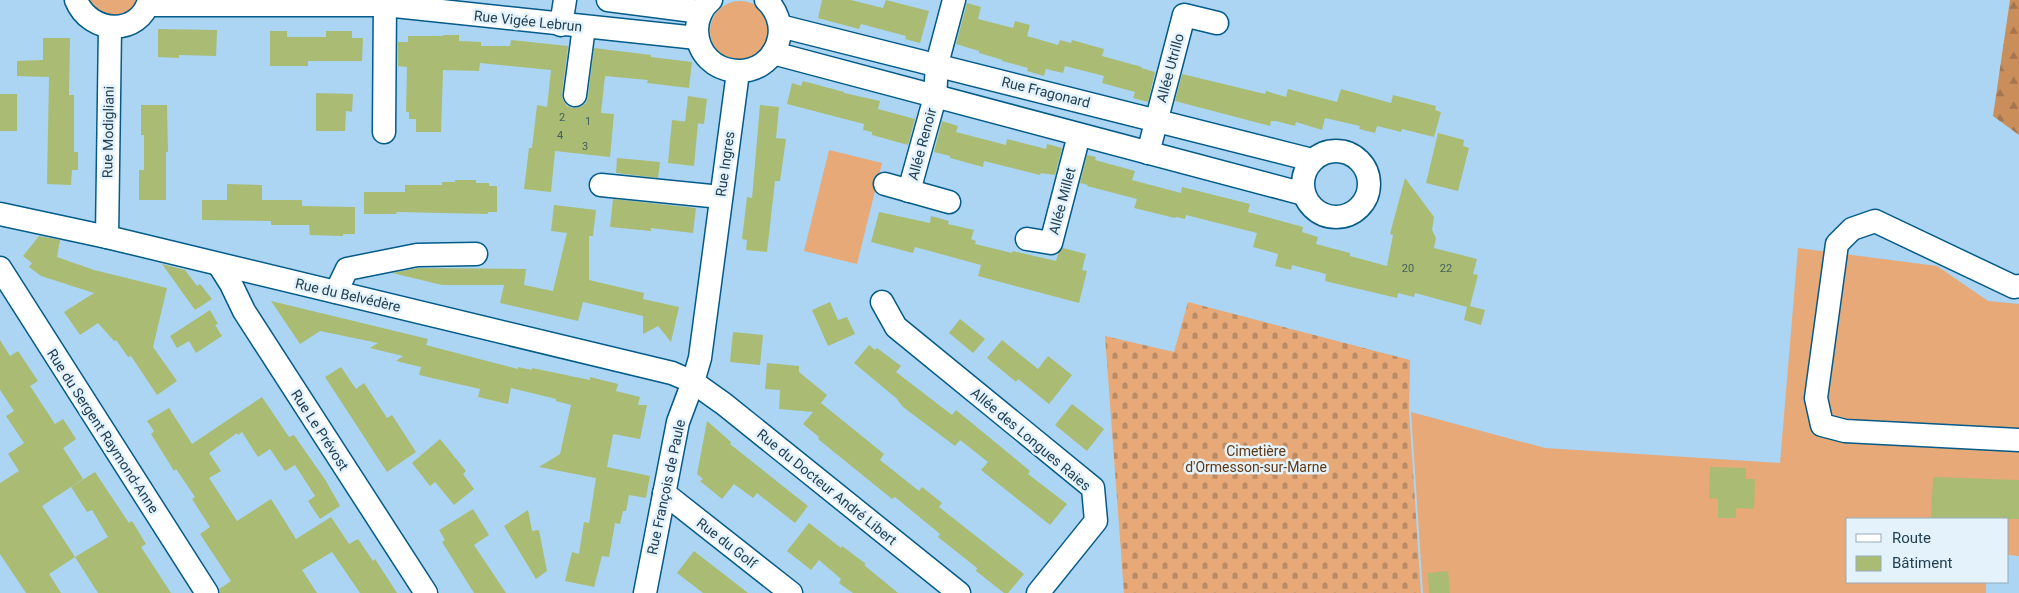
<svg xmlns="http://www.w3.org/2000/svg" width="2019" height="593" font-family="Roboto,sans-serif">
	<defs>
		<pattern id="forest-firs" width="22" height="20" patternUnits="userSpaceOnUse" patternTransform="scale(1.25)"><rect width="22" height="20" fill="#ca8e5b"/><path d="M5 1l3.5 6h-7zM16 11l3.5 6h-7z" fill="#a4754e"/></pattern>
		<pattern id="cemetery-stones" width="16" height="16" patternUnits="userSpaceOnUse" patternTransform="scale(1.25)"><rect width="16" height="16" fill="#e6a977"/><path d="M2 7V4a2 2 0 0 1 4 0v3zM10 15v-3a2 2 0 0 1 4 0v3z" fill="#ba8b64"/></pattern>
	</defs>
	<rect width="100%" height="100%" fill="#abd5f3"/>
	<g fill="#e6a977">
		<path d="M82,0H141L133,12L110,21Z"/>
		<circle cx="740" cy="31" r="30"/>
		<path d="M829,150L882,163L857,264L804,251Z"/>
		<path d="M1798,248L1937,266L1988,301L2019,304V556L2008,555V519H1848V582H1986V593H1423L1411,412L1545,448L1780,463Z"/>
	</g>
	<path fill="url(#forest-firs)" d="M2010,0H2019V135L1993,116Z"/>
	<path fill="url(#cemetery-stones)" d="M1188,302L1410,360L1409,410L1421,593H1124L1105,336L1174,352Z"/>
	<g fill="#aabc73">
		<path d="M822,0H851L883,8L886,0L929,11L920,43L905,39L906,36L861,24L859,29L818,18Z"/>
		<path d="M967,3L981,7L978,19L1013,28L1015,21L1030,25L1027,36L1058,45L1060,40L1071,43L1072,40L1104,49L1102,56L1142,67L1141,68L1155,72L1148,102L1133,98L1135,92L1102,83L1104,76L1065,66L1063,73L1046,69L1044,76L1027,71L1028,68L1002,61L1003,60L979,53V51L956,44Z"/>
		<path d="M158,29L217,30L216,56L179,55V58L158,57Z"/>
		<path d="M270,31H287V37H326V31H352V38H363L362,61H308V66H270Z"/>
		<path d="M443,35H459V41L481,42V46H510L511,40L568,46L562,94L563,100L567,106L573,108L580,107L586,103L588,97L594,48L651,55V57L692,62L689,88L647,83L648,80L605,76L601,113L614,114L610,157L555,151L551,192L524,189L529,148H532L537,105L547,107L551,70L480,63L479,71L443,70L441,132H416V119H409V112H406L407,67L398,66V42H408V36H443Z"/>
		<path d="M43,38H70L69,95H74V152H78V170H72L71,185L47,184L49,77L17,76V61L43,60Z"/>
		<path d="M1182,74L1265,94L1266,91L1286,97L1288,89L1337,102L1341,89L1391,103L1393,95L1436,106L1435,110L1441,112L1434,137L1402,129L1401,132L1377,126L1375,133L1359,129L1360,126L1325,118L1322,130L1296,122L1295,126L1276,121H1271L1270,126L1175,101Z"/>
		<path d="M803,81L844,92V93L880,101L878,109L915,119L908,145L872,135V132L863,130L864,124L787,104L792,83L801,86Z"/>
		<path d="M316,93L353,94L352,112L346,111L345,131H316Z"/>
		<rect x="0" y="94" width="17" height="37"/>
		<path d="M688,96L707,99L704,124L685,122Z"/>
		<path d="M141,105H167L168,152H166V200H139V170H144V135H141Z"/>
		<path d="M760,105L779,107L776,138L786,139L780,181H775L767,252L746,250L747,240L742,239L747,197L752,198Z"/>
		<path d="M672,120L698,123L694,166L668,163Z"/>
		<path d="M942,121L958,126L956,132L1006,145L1007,139L1046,149L1047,144L1062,148L1055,175L1041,173L1040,175L984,161L983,167L950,158V156L934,152Z"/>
		<path d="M1438,133L1464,140L1463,146L1469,148L1458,191L1426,183Z"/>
		<path d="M1087,155L1096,157L1095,160L1135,171L1132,180L1181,193L1182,187L1250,204L1248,212L1303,227L1302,232L1318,237L1316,244L1350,253V256L1387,266L1393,235L1390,234L1405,178L1434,217L1432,230L1436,238L1434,248L1477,259L1473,274L1478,275L1470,306L1485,310L1481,325L1464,320L1467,307L1415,293L1414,297L1398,293L1397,298L1325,281L1326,274L1292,265L1291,270L1275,266L1278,254L1253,247L1257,233L1186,215L1185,219L1176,217L1175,218L1134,208L1137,199L1087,186L1088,185L1080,183Z"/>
		<path d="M617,158L660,162L658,178L616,173Z"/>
		<path d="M455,180H476V183H489V186H497V212H488V214L397,212L396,214H364V192H405V185H442V182H455Z"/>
		<path d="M227,184L262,185V200H302V206L355,207V234H343V236L310,235L309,225H271V221L202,220V200H227Z"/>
		<path d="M613,199L696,208L693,233L651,228V231L610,227Z"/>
		<path d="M554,205L596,210L593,236H589V280L644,293L643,299L679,307L671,342L658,326L643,334V316L583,302L578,321L500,303L504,285H442L392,273L418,268L526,269L524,285L553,291L567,233L551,231Z"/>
		<path d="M879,212L930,223L931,216L949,221L948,224L974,230L971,239L976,241L975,244L1012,253L1013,251L1056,261L1058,254L1063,248L1086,254L1082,270L1087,271L1079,303L978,276L981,265L915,247L913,253L871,242Z"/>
		<path d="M39,236L60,240L57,257L94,270L167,288L153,347L177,381L157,395L131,356L128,357L116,340L114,341L98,323L80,335L64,312L94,293L41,276L29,267L32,263L23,256Z"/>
		<path d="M162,264L185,270L197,286L200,284L212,299L195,310Z"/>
		<path d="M271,301L428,339L426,345L518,369V367L532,370V368L590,380V377L618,384L616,391L640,397L638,405H647L640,439L613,434L607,467L650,476L646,498L629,495L626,511H623L620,524L615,523L609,557L602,556L594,587L565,581L572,552L579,554L584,522L589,523L596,478L539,467L560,454L571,405L556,401V399L511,388L508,404L478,397L480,389L419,375L421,367L396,361L403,356L370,348L378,343L320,331L300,344Z"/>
		<path d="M830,302L838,320L847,317L855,334L828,346L812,310Z"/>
		<path d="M210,310L218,324L215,325L222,336L196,353L189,341L177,348L170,336Z"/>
		<path d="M960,319L985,339L973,353L949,333Z"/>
		<path d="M733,332L763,335L760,365L730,362Z"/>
		<path d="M0,340L10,356L18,351L38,381L30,386L55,424L63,419L76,439L63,448L83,479L42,506L75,557L49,574L61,593H26L0,554V483L19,471L8,454L24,443L6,416L14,411L0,390Z"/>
		<path d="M1002,340L1038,369L1048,356L1072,375L1049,404L1018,379L1016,382L987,358Z"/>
		<path d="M869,345L875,350L877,348L901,366L896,372L952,415L956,410L1030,471L1028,474L1067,504L1050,525L981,470L988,462L960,440L955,446L903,407L896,398L854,363Z"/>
		<path d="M767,363L799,366V372L827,395L821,403L884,454L880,460L919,491L922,487L942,503L939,507L1024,574L1008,593H1004L976,571L977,568L938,537L940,534L895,497L892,499L818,439L819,437L803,424L813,412L779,409L780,390L765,389Z"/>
		<path d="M341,367L356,389L364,383L387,418L392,415L416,452L387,472L325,377Z"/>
		<path d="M262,397L289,437L294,435L326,481L340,506L320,519L308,501L315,496L295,465L285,471L270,449L258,457L242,432L238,435L237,433L209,453L221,471L209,478L237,521L271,499L296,539L331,517L349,544L358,539L373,561L375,559L397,593H360L332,552L302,570L317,593H220L219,589L231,581L200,534L210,527L192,499L195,497L176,469L174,471L151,434L154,431L147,421L169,408L192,444Z"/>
		<path d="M1072,404L1104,429L1087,451L1055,425Z"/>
		<path d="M707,421L731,442L730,444L808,506L795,523L757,493L753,498L734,484L722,499L700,481L703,479L697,474Z"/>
		<path d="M440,439L466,471L463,474L474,489L454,505L435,482L430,486L412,463Z"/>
		<path d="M1710,467L1746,468V479H1755L1754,509L1736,508V518H1718V499L1709,498Z"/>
		<path d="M95,472L129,523L132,521L146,544L141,547L171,593H98L75,557L108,537L92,510L87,512L71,487Z"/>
		<path d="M1933,477L2019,480V519H1931Z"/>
		<path d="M473,509L489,535L474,545L506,593H474L442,542L445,540L439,530Z"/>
		<path d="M528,510L532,531L539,530L547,571L536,579L504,526Z"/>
		<path d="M809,523L841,548L842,546L866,564L864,565L898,593H853L839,583L841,579L819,560L811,570L787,551Z"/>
		<path d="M694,551L748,593H703L677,573Z"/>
		<path d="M1448,571L1450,593H1429L1428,573Z"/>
	</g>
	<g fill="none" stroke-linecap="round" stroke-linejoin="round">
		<g stroke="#035b87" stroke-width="25">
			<g id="street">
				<path d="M76,0C90,35 140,36 149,0"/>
				<path d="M608,0L701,12"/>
				<path d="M711,0C702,7 697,19 697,30C698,80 769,86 779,38C782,24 776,9 766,0"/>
				<path d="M148,5H385L697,38"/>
				<path d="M561,25L565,0"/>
				<path d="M780,26L1312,160"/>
				<path d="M773,53L1304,194"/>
				<path d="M575,95L584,27"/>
				<path d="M384,132L385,0"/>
				<circle cx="1336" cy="184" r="33"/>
				<path d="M1148,153L1184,15L1217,23"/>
				<path d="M885,184L949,202"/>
				<path d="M601,185L721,197"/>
				<path d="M909,191L935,97L937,64L954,0"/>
				<path d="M0,214L107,237L672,373L693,382L724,404L959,593"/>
				<path d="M107,237L110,27"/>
				<path d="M1027,239L1051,243L1079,135"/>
				<path d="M219,265L231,284L244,311L426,593"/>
				<path d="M0,268L207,593"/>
				<path d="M2019,286L2014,287L1875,221L1852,229L1837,244L1816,398L1822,425L1845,431L2019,440"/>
				<path d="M336,292L347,269L417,255L476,254"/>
				<path d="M882,302L896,327L1093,488L1096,521L1038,593"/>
				<path d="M664,493L791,593"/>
				<path d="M645,593L678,422L693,382L700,358L738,72"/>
			</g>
		</g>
		<use href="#street" stroke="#fff" stroke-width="22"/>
	</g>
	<g text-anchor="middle" stroke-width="5" stroke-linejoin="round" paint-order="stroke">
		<g font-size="11" fill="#435f5c">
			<text x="562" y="121">2</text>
			<text x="588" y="125">1</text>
			<text x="560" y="139">4</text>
			<text x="585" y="150">3</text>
			<text x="1408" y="272">20</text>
			<text x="1446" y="272">22</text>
		</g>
		<g font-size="14" fill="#214054" stroke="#e4f2fc">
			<text transform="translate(528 21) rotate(6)" y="5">Rue Vigée Lebrun</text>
			<text transform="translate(1170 68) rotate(-75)" y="5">Allée Utrillo</text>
			<text transform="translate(1046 92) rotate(14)" y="5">Rue Fragonard</text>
			<text transform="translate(108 132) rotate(-89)" y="5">Rue Modigliani</text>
			<text transform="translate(922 144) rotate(-75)" y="5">Allée Renoir</text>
			<text transform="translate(725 164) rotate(-82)" y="5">Rue Ingres</text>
			<text transform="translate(1062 201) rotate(-75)" y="5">Allée Millet</text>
			<text transform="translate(348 295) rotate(13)" y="5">Rue du Belvédère</text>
			<text transform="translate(320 430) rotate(57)" y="5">Rue Le Prévost</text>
			<text transform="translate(103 431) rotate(57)" y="5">Rue du Sergent Raymond-Anne</text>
			<text transform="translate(1031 439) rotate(40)" y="5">Allée des Longues Raies</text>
			<text transform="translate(666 487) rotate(-78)" y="5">Rue François de Paule</text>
			<text transform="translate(827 487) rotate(39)" y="5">Rue du Docteur André Libert</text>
			<text transform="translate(727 543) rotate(38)" y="5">Rue du Golf</text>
		</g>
		<g font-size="14" fill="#603811" stroke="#e4f2fc">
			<text x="1256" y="456">Cimetière<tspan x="1256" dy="16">d'Ormesson-sur-Marne</tspan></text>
		</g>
	</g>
	<rect x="1846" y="518" width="162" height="65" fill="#e4f2fc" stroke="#96abb9"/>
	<rect x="1856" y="534" width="25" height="8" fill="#ffffff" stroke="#96abb9"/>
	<text x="1892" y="543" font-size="15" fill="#214054">Route</text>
	<rect x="1856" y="556" width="25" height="15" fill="#aabc73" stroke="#96abb9"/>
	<text x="1892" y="568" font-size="15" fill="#214054">Bâtiment</text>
</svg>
